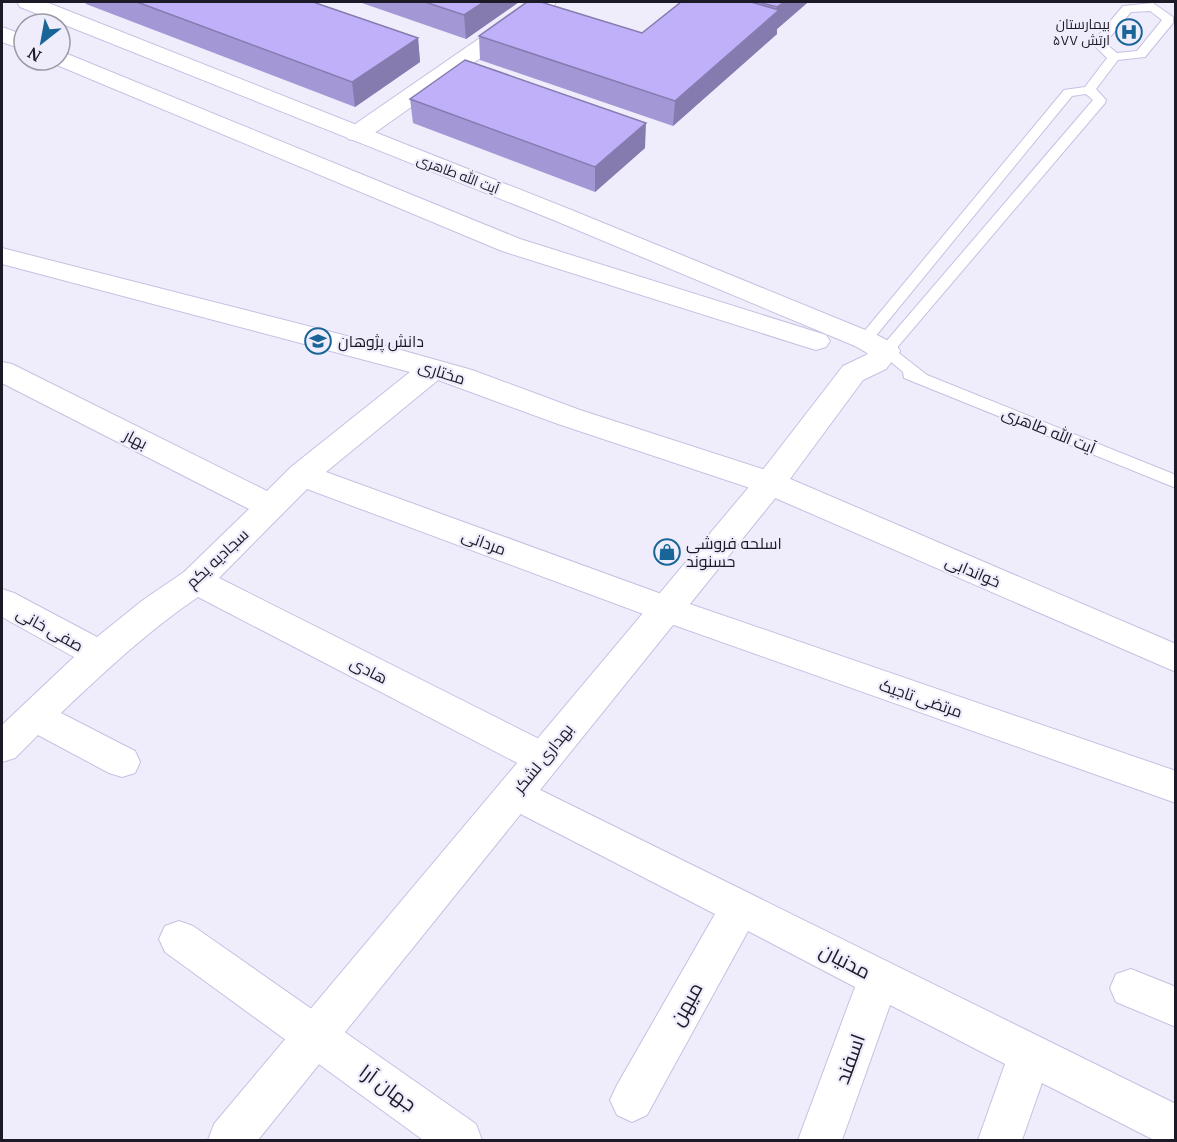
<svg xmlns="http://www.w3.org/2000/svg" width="1177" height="1142" font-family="'PT Serif',Cairo,serif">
	<rect width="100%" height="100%" fill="#efedfb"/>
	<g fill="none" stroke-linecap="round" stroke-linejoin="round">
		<g stroke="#c6c0e2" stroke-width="2">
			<path id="service" d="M1153,3L1173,17V23L1145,57L1118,60L1096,89L1106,100L1105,103L895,350L927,375L1176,475V488L904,378L903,372L878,351L1093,100L1086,94L1072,96L870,343L865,345L857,340L1064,90L1085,87L1107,58L1092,43L1123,6ZM1150,11L1162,20L1137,51L1117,53L1105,43L1131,12Z"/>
		</g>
		<g stroke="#c6c0e2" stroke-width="2">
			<g id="minor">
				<path d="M532,2H556L553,7L366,139L357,141L348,139L345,134L348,129Z"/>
				<path d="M2,248L390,347L472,370L580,410L781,475L1176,644V672L759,491L558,424L438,380L326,472L678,600L1176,771V803L654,618L307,489L219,578L555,747L560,758L555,769L542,773L529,769L198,597C148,631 105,671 61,713L135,751L140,762L135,773L122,777L109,773L38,735L15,758L2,762V725L74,657L2,617V589L14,593L97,637L143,600L184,572L249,509L2,383V362L12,364L267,491L291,467L410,372L2,264Z"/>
				<path d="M514,777L1176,1104V1140H1154L1042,1083L1022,1140H978L1005,1064L890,1005L842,1140H798L855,987L748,931L647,1115L632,1122L617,1115L610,1100L617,1085L715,914L501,804L495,793L501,782Z"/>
				<path d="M179,921L193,926L476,1124L482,1140H423L165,952L159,939L165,926Z"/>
				<path d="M1131,969L1176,987V1027L1116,1002L1110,988L1116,974Z"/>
			</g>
		</g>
		<g stroke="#c6c0e2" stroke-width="2">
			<path id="tertiary" d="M886,342L896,345L900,351L886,369L863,380L781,491L258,1140H208L214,1124L759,475L843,366L866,355L876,345Z"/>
		</g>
		<g stroke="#c6c0e2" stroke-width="2">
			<g id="secondary">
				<path d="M17,2H46L569,209L875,334L896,345L900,351L896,357C880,362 869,354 855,346L551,219L20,7Z"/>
				<path d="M2,27L24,35V50L2,42Z"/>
				<path d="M60,51L520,239L826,335L830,341L826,347L816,350L806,347L502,251L52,63L50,60H60Z"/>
			</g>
		</g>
		<use href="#service" fill="#fff" fill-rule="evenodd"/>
		<use href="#minor" fill="#fff" fill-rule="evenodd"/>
		<use href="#tertiary" fill="#fff" fill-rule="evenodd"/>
		<use href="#secondary" fill="#fff" fill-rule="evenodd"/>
	</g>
	<g fill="#a497d6">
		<path d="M85,2H313L418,38L420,62L355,107L86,4Z"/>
		<path d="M359,2H519L466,39Z"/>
		<path d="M681,2H807V3L777,29V34L673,126L480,60L479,36L642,33Z"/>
		<path d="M410,99L645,148L595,192L413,123Z"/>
	</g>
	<g fill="#867bae">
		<path d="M484,2H519L466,39L464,15Z"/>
		<path d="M784,2H807V3L777,29V34L673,126L675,101L776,12L777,7Z"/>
		<path d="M418,38L420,62L355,107L352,82Z"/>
		<path d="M646,123L645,148L595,192V167Z"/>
	</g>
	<g fill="#bfb0f9" stroke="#867bae" stroke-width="1.5">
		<path d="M137,2H313L418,38L352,82Z"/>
		<path d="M425,2H484L464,15Z"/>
		<path d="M527,2H541L642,33L681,2H751L779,10L675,101L479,36Z"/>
		<path d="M758,2H784L777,7Z"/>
		<path d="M465,60L646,123L595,167L410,99Z"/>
	</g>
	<defs>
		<g id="hospital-ring" transform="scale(1.35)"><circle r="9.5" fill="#efedfb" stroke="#1a6598" stroke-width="1.5"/><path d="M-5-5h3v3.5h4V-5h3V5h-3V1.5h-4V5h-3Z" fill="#1a6598"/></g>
		<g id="school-ring" transform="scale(1.35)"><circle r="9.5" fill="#efedfb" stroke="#1a6598" stroke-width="1.5"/><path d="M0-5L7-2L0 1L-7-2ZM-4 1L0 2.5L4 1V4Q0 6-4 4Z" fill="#1a6598"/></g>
		<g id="shop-ring" transform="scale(1.35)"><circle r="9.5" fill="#efedfb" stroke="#1a6598" stroke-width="1.5"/><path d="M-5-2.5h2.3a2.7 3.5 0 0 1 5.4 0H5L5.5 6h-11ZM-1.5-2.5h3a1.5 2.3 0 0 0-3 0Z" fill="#1a6598"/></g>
	</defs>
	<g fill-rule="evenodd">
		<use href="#hospital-ring" x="1129" y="32"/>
		<use href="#school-ring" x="318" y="341"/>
		<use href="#shop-ring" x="667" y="552"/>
	</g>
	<g text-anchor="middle" stroke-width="4.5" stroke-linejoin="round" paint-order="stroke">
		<g font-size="14" fill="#1c1a26" stroke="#efedfb" text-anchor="end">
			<text x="1110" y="29">بیمارستان<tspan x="1110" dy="16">۵۷۷ ارتش</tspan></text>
		</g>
		<g font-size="14" fill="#1c1a26" stroke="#efedfb">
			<text transform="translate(458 174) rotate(21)" y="5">آیت الله طاهری</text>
		</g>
		<g font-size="16" fill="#1c1a26" stroke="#efedfb" text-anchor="start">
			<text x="338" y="347">دانش پژوهان</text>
			<text x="686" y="549">اسلحه فروشی<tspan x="686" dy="18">حسنوند</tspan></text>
		</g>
		<g font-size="16" fill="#1c1a26" stroke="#efedfb">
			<text transform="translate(442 372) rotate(17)" y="6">مختاری</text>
			<text transform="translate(1049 430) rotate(22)" y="6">آیت الله طاهری</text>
			<text transform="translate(136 439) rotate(27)" y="6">بهار</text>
			<text transform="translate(484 542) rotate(20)" y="6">مردانی</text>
			<text transform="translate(217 558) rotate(-43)" y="6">سجادیه یکم</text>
			<text transform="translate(973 571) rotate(23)" y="6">خواندابی</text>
			<text transform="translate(50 629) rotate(29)" y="6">صفی خانی</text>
			<text transform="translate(369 670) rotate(27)" y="6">هادی</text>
			<text transform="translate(921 698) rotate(19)" y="6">مرتضی تاجیک</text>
			<text transform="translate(543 758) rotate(-51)" y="6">بهداری لشکر</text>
		</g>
		<g font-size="20" fill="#1c1a26" stroke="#efedfb">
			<text transform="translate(845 961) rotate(27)" y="7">مدنیان</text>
			<text transform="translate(686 1004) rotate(-61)" y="7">میهن</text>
			<text transform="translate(850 1059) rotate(-70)" y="7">اسفند</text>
			<text transform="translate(388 1088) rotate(36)" y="7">جهان آرا</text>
		</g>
	</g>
	<rect width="1177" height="1142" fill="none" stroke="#1c1a26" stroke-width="6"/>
	<g transform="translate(42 42) rotate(211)"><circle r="28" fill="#efedfb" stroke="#9b99a6" stroke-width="1.5"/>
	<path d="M0-4.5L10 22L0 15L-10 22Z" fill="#1a6598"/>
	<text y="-9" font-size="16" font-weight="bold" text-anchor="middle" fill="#1c1a26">N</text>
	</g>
</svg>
